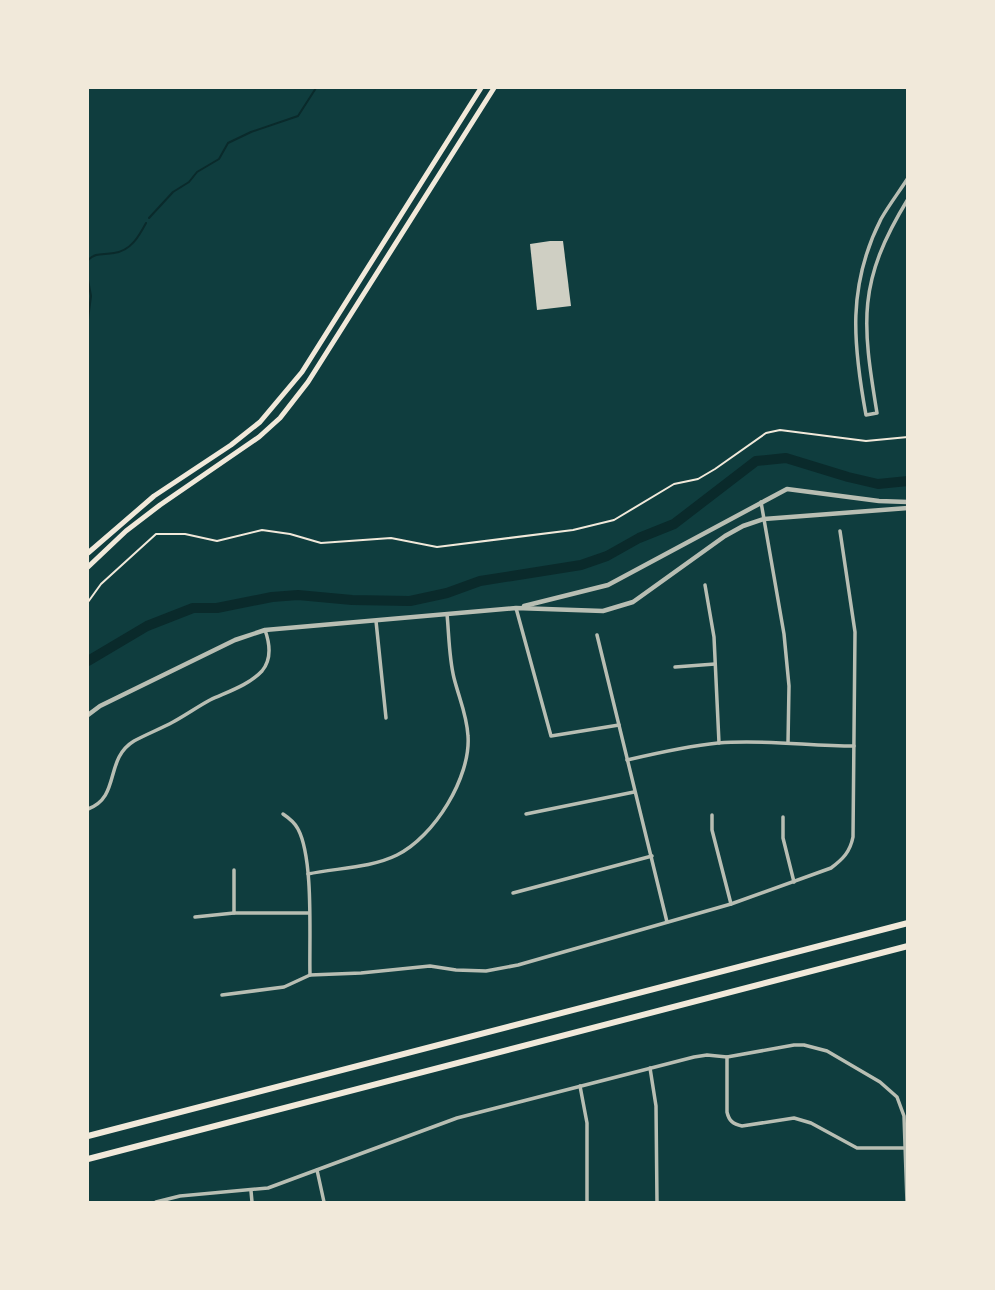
<svg xmlns="http://www.w3.org/2000/svg" width="995" height="1290" font-family="Overpass,sans-serif">
	<rect width="100%" height="100%" fill="#0f3d3e"/>
	<g fill="none" stroke-linecap="round" stroke-linejoin="round">
		<g stroke="#0a2a2b" stroke-width="2">
			<path d="M149,218L173,192L189,182L197,172L219,159L228,143L251,132L298,116L316,88"/>
			<path d="M88,260C96,252 103,255 114,253C131,251 139,236 146,223"/>
			<path d="M88,280L91,296L88,319"/>
		</g>
		<path stroke="#0a2a2b" stroke-width="10" d="M88,661L147,626L193,608H217L272,597L298,595L352,600L410,601L447,593L480,581L581,565L607,556L639,538L674,524L756,461L786,458L848,477L878,484L908,481"/>
	</g>
	<path fill="#cfcfc3" d="M550,241H563L571,306L537,310L530,244Z"/>
	<g fill="none" stroke-linecap="round" stroke-linejoin="round">
		<path stroke="#f1e9da" stroke-width="2" d="M88,602L101,584L156,534H185L217,541L262,530L290,534L321,543L391,538L437,547L573,530L614,520L674,484L698,479L715,469L766,433L780,430L866,441L908,437"/>
		<g stroke="#b8beb3" stroke-width="3.5">
			<path d="M908,178C899,192 889,205 881,219C847,286 853,344 866,415L877,413C862,322 857,282 908,199"/>
			<path d="M761,502L784,634L789,686L788,743"/>
			<path d="M705,585L714,637L719,743"/>
			<path d="M516,608L551,736L619,725"/>
			<path d="M376,621L386,718"/>
			<path d="M597,635L667,922"/>
			<path d="M675,667L715,664"/>
			<path d="M627,760C657,753 687,746 718,743C764,739 809,746 854,746"/>
			<path d="M88,809C121,797 104,759 134,741C147,734 160,729 173,722C186,715 197,707 210,700C227,692 249,685 262,671C272,659 270,644 265,630"/>
			<path d="M283,814C289,818 295,823 298,829C314,859 309,939 310,975"/>
			<path d="M526,814L634,792"/>
			<path d="M712,815V830L731,904"/>
			<path d="M783,817V838L794,882"/>
			<path d="M234,870V913"/>
			<path d="M308,874C336,868 371,868 397,855C434,837 471,777 468,736C467,715 459,698 454,678C449,658 449,635 447,614"/>
			<path d="M513,893L652,856"/>
			<path d="M195,917L234,913H308"/>
			<path d="M222,995L284,987L310,975L361,973L430,966L456,970L486,971L518,965L731,904L831,868C843,859 850,852 853,837L855,632L840,531"/>
			<path d="M727,1057V1112C729,1121 733,1124 742,1126L794,1118L811,1123L857,1148H905"/>
			<path d="M650,1068L656,1106L657,1202"/>
			<path d="M580,1086L587,1123V1202"/>
			<path d="M317,1170L324,1202"/>
			<path d="M251,1191L252,1202"/>
			<path d="M156,1202L180,1196L268,1188L457,1118L694,1057L707,1055L727,1057L794,1045H804L827,1051L880,1082L897,1097L904,1116L907,1202"/>
		</g>
		<g stroke="#b8beb3" stroke-width="4.5">
			<path d="M524,606L608,585L787,489L879,501L908,502"/>
			<path d="M88,715L100,706L235,640L265,630L516,608L603,611L633,602L725,536L743,526L764,519L908,508"/>
		</g>
		<g stroke="#f1e9da" stroke-width="5">
			<path d="M88,553L154,496L231,445L260,422L302,372L481,88"/>
			<path d="M88,567L126,531L160,505L259,437L280,418L308,382L494,88"/>
		</g>
		<g stroke="#f1e9da" stroke-width="6">
			<path d="M88,1136L908,923"/>
			<path d="M88,1159L908,946"/>
		</g>
	</g>
	<rect width="995" height="1290" fill="none" stroke="#f1e9da" stroke-width="178"/>
</svg>
